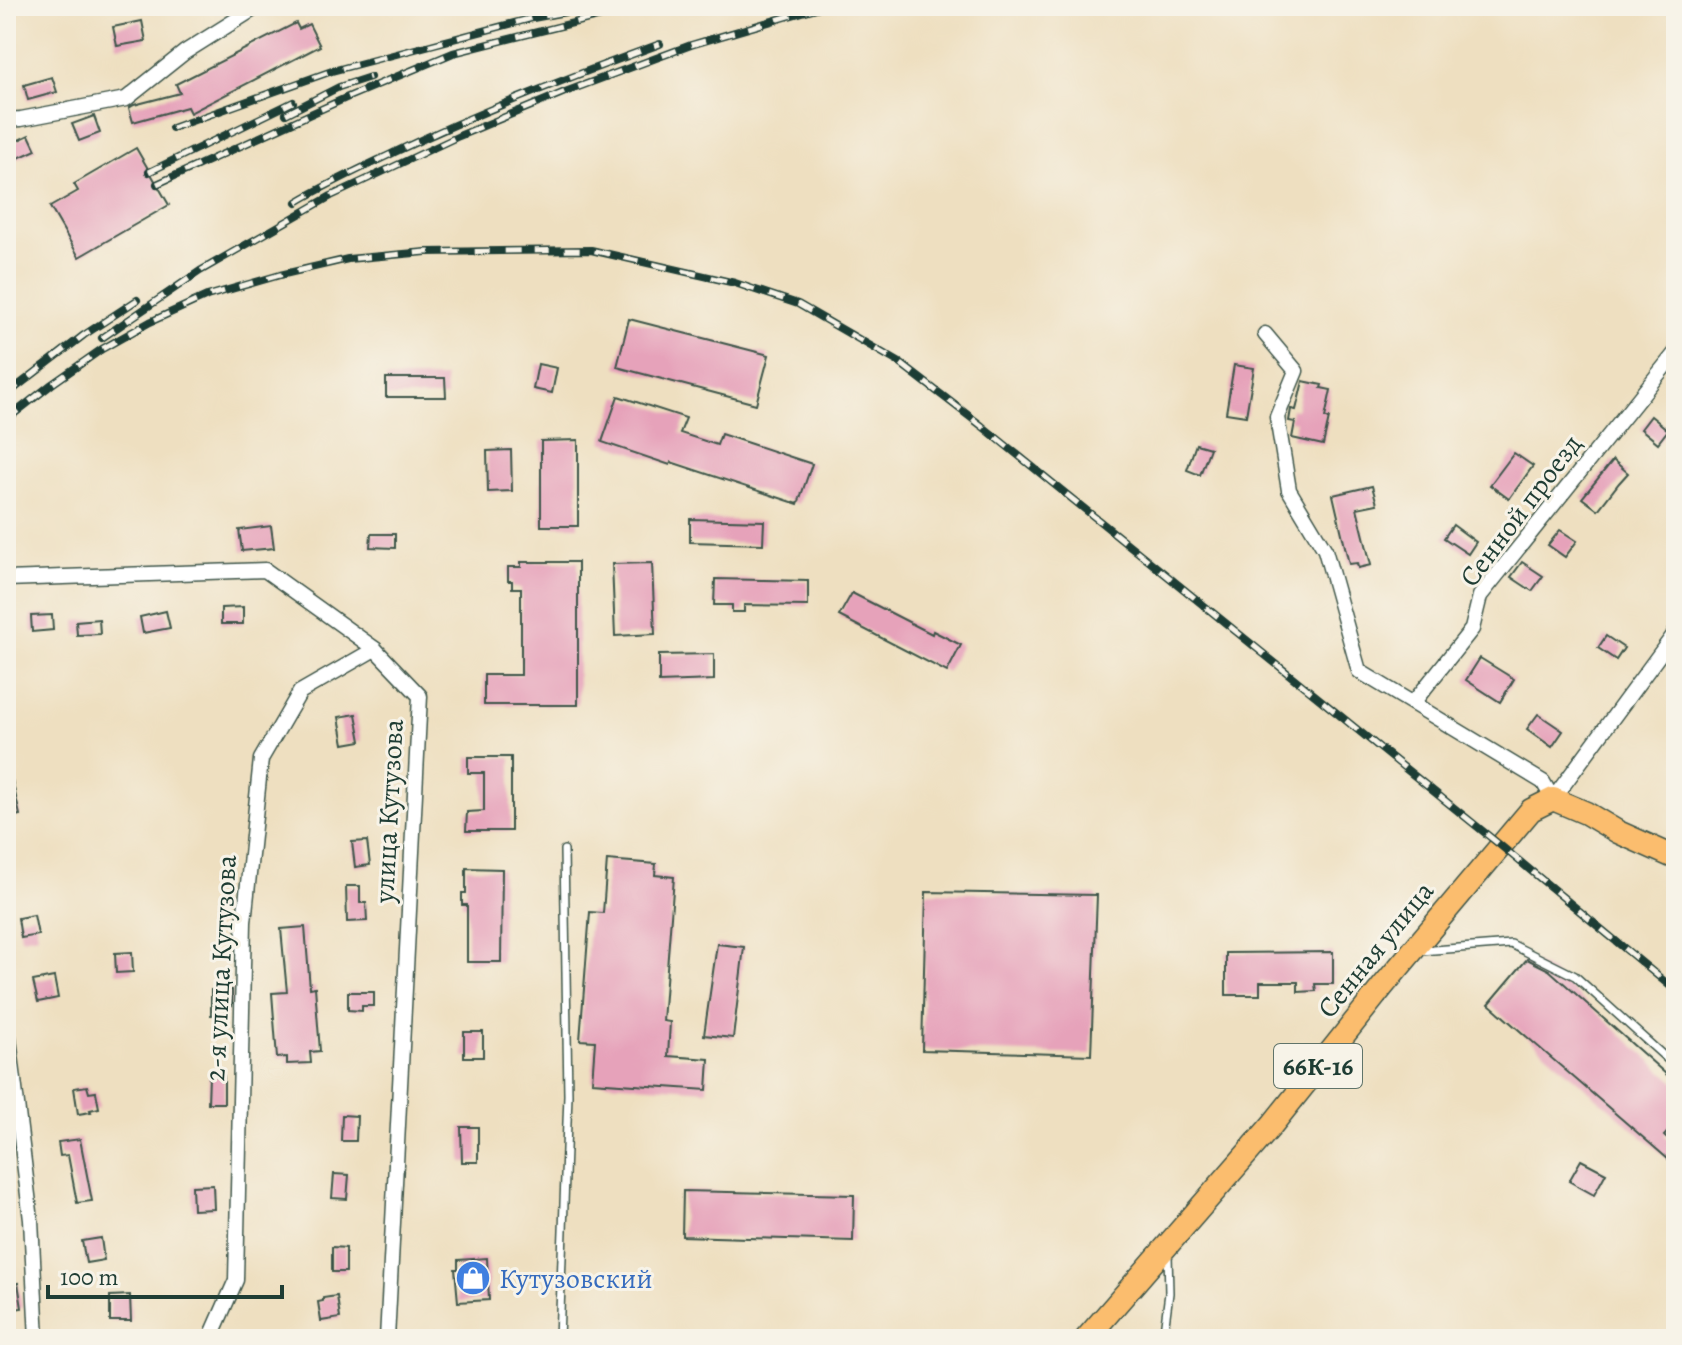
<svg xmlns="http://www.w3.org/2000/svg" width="1682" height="1345" font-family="Alegreya,serif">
	<rect width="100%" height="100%" fill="#f7f3e8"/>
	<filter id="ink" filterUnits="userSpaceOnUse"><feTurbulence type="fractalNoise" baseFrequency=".0125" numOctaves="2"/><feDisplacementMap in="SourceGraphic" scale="16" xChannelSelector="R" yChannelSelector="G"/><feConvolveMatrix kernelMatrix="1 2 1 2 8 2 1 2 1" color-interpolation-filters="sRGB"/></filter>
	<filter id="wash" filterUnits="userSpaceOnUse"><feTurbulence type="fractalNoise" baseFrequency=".006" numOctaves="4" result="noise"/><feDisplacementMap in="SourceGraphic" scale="32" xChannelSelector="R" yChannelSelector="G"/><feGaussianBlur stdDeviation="1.8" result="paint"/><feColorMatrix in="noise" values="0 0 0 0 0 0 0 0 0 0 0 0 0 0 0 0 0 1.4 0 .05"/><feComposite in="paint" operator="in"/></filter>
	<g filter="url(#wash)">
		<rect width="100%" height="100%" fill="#eedfc0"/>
		<g id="blocks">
			<g fill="#e6a2ba">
				<path d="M142,21L146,41L117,46L113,27Z"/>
				<path d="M296,23L299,29L309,24L320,46L190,113L187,107L133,122L129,108L134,105L180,93L176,84Z"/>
				<path d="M52,77L57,92L28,100L24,85Z"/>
				<path d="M94,116L100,133L79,141L72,124Z"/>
				<path d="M29,135L36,150L14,160L8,145Z"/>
				<path d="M136,148L169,205L79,257L50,207L78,191L74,184Z"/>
				<path d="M629,319L769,355L756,404L617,367Z"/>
				<path d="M538,364L557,368L552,393L533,389Z"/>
				<path d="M1234,365L1254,368L1246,416L1226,413Z"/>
				<path d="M386,378H445L446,397H386Z"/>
				<path d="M1303,381L1322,385L1321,388L1331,390L1325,418H1329L1323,445L1292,438L1295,422L1289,421L1291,409L1296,410Z"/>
				<path d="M618,396L686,418L680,433L717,445L721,434L812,464L798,504L671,462L670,465L602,442Z"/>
				<path d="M1651,416L1668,430L1658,443L1641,429Z"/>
				<path d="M578,440V526H541V441Z"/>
				<path d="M1196,444L1210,448L1200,475L1187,470Z"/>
				<path d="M511,450L512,491L488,492L487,451Z"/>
				<path d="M1514,453L1533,466L1509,499L1490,485Z"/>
				<path d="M1613,460L1628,473L1619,483L1598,510L1582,498Z"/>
				<path d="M1372,486L1377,504L1357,508L1371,565L1358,568L1357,563L1349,564L1333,495Z"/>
				<path d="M690,519L764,521L763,544L690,542Z"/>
				<path d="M1453,525L1476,542L1468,554L1444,538Z"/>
				<path d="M271,526L274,548L242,551L239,530Z"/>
				<path d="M1560,530L1577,541L1565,557L1548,545Z"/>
				<path d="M371,534H395V548L370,547Z"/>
				<path d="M521,562H578V705H484V675H521V588H512V581H508V567H521Z"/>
				<path d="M1522,562L1543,576L1532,591L1511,577Z"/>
				<path d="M652,563L655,634L615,636L612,564Z"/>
				<path d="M715,579L808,581V606L744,605V612H732V605H714Z"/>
				<path d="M852,593L932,634L933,631L961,645L947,672L839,616Z"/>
				<path d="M243,607V624H221V608Z"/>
				<path d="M166,611L170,628L143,633L140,617Z"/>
				<path d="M52,615L53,630L32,632L31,616Z"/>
				<path d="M99,619L100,634L77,635L76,621Z"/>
				<path d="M1606,636L1624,648L1616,660L1598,648Z"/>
				<path d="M714,654V680L659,682V655Z"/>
				<path d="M1480,658L1514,679L1500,702L1466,680Z"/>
				<path d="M356,714L361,741L344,744L339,717Z"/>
				<path d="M1538,714L1563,731L1552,747L1527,729Z"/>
				<path d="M468,757H511V831H466L467,812L484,811V773H468Z"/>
				<path d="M6,775H11L20,815L6,818Z"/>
				<path d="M367,841L370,865L355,867L352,842Z"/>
				<path d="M607,860L656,864L655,875L674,877L663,1021L670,1022L668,1056L709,1059L707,1090L592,1082L595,1041L580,1040L590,912L603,913Z"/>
				<path d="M466,868L502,869L501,962H467V905H462V893H466Z"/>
				<path d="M346,886H360V903H366L367,921L347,922Z"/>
				<path d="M926,892L1097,895L1091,1055L922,1050Z"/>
				<path d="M34,915L38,935L21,938L18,918Z"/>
				<path d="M305,927L310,988L315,987L320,1051L310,1052L311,1063L287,1064V1057L277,1058L272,993L287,992L281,929Z"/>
				<path d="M717,944L744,947L733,1038L704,1035Z"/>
				<path d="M132,952L133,972L116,973L115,953Z"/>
				<path d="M1333,952V984H1315L1316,991L1298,992V982H1260V995H1226V953Z"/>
				<path d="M1527,959L1549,970L1676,1083V1123L1664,1136L1676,1147V1166L1489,1004Z"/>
				<path d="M54,977L58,998L38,1002L33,981Z"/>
				<path d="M211,990H232V1005L226,1004V1015H211Z"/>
				<path d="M348,992H374V1006H362V1011L348,1010Z"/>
				<rect x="464" y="1032" width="19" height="25"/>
				<path d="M209,1076H224V1103H208Z"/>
				<path d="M87,1086L89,1093L96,1092L99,1108L90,1110L91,1112L78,1114L74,1088Z"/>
				<path d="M342,1115L357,1116L356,1141H341Z"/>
				<path d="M461,1127H478V1162H462Z"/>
				<path d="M80,1139L92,1201L77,1203L68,1155L60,1156L58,1142Z"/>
				<path d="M1581,1160L1606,1173L1594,1195L1569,1181Z"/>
				<path d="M334,1174L349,1175L347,1199L332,1198Z"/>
				<path d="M213,1185L214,1209L193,1210L192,1186Z"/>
				<path d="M683,1191L854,1195L853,1241L682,1236Z"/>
				<path d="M101,1238L104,1260L86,1263L82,1241Z"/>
				<path d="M332,1247L346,1248V1272H332Z"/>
				<path d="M487,1258L489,1300L458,1302L455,1269H458V1260Z"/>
				<path d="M18,1283L22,1308L6,1310V1285Z"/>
				<path d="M130,1295L131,1321H110V1296Z"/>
				<path d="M337,1296L340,1318L321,1321L318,1302L323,1301V1298Z"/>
			</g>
		</g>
	</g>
	<g filter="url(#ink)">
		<use href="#blocks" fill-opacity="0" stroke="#3e5549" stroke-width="2"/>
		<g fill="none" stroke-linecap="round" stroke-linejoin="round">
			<g stroke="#3e5549" stroke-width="10">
				<g id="service">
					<path d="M1421,951L1511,944L1575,976L1676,1067"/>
					<path d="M559,1339L568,1095L564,850"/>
					<path d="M1163,1339L1169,1293L1168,1254"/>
				</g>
			</g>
			<g stroke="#3e5549" stroke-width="17">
				<g id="minor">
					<path d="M6,120L21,119L126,99L185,52L255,8"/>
					<path d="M1265,334L1296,371L1277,417L1289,490L1325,550L1359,671L1543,782L1553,799L1676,632"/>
					<path d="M6,579L265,570L375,649L420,696L387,1339"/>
					<path d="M1413,703L1472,629L1480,596L1676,352"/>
					<path d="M6,1014L31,1220L37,1339"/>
					<path d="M210,1339L236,1280L244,922L261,759L300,692L375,649"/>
				</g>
			</g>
			<g stroke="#3e5549" stroke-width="25">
				<path id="primary" d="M1086,1339L1272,1125L1383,986L1531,810L1553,799L1586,813L1618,832L1676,858"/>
			</g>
			<use href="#service" stroke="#fff" stroke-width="7"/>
			<use href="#minor" stroke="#fff" stroke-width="14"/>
			<use href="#primary" stroke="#fbbd6e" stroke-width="22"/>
			<g stroke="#1f3d34" stroke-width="8">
				<g id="rail">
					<path d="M286,114L339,87L370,77"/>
					<path d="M172,128L332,71L533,18L598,6"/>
					<path d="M149,172L293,102"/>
					<path d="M157,184L348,97L453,53L641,6"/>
					<path d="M297,202C329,183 362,168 395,152C481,111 570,77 660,44"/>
					<path d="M102,338L200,271L331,196L459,136L565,92L691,45L823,6"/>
					<path d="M6,395L84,335L137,300"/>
					<path d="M6,420L52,384L102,349L150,322L207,296L280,275L348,259L426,252L591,250L735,283L798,304L900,363L982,426L1500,845L1676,991"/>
				</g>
			</g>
			<use href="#rail" stroke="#f7f3e8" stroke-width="5" stroke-dasharray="15" stroke-linecap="butt"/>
		</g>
	</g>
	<defs>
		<g id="shop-disc" transform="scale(1.8)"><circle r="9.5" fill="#3f7fe0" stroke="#f7f3e8"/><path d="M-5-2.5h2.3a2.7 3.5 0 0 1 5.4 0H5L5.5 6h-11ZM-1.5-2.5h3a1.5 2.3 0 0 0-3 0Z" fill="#fff"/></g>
	</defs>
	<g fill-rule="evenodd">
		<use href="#shop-disc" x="473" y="1278"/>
	</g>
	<g text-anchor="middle" stroke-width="6" stroke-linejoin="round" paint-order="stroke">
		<rect fill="#f7f3e8" stroke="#60746a" stroke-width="2" x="1274" y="1044" width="88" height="44" rx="6"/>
		<g font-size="26" font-weight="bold" fill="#1f3d34">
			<text x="1318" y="1075">66К-16</text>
		</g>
		<g font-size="28" fill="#1f3d34" stroke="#f7f3e8">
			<text transform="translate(1520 510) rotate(-53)" y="10">Сенной проезд</text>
			<text transform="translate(388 811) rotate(-87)" y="10">улица Кутузова</text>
			<text transform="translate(1375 949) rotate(-51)" y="10">Сенная улица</text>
			<text transform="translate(220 968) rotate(-87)" y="10">2-я улица Кутузова</text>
		</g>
		<g font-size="28" fill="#366cbe" stroke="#f7f3e8" text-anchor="start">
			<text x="499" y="1288">Кутузовский</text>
		</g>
	</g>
	<rect width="1682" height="1345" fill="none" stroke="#f7f3e8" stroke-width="32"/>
	<path d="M48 1285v12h234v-12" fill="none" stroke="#1f3d34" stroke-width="4"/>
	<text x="60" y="1285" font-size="24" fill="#1f3d34" stroke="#f7f3e8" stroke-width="6" paint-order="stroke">100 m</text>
</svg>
